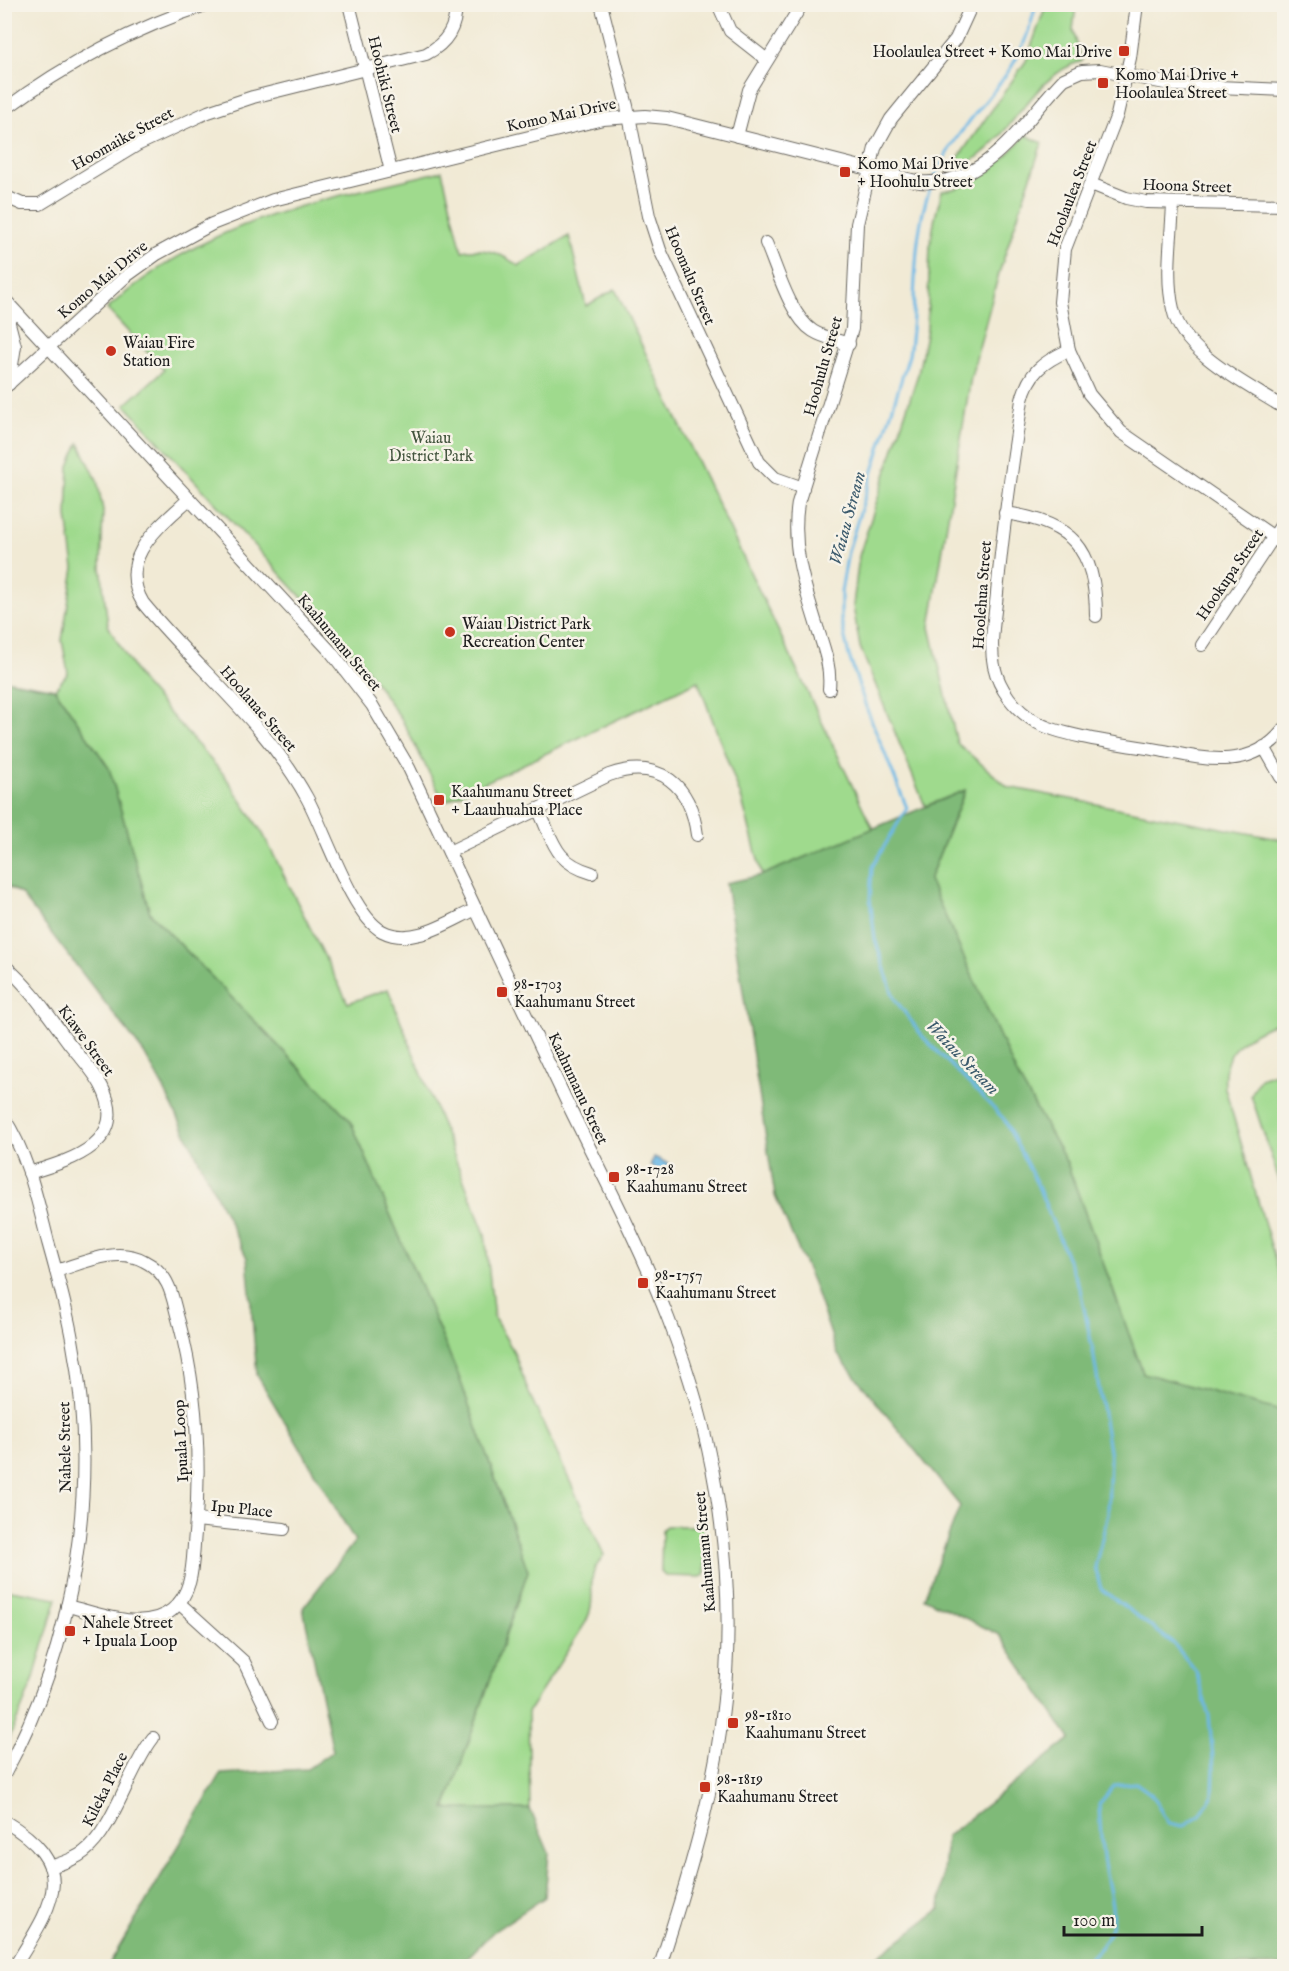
<svg xmlns="http://www.w3.org/2000/svg" width="1289" height="1971" font-family="'IM FELL English',serif">
	<rect width="100%" height="100%" fill="#f7f3e8"/>
	<filter id="ink" filterUnits="userSpaceOnUse"><feTurbulence type="fractalNoise" baseFrequency=".0167" numOctaves="2"/><feDisplacementMap in="SourceGraphic" scale="12" xChannelSelector="R" yChannelSelector="G"/><feConvolveMatrix kernelMatrix="1 2 1 2 8 2 1 2 1" color-interpolation-filters="sRGB"/></filter>
	<filter id="wash" filterUnits="userSpaceOnUse"><feTurbulence type="fractalNoise" baseFrequency=".008" numOctaves="4" result="noise"/><feDisplacementMap in="SourceGraphic" scale="24" xChannelSelector="R" yChannelSelector="G"/><feGaussianBlur stdDeviation="1.35" result="paint"/><feColorMatrix in="noise" values="0 0 0 0 0 0 0 0 0 0 0 0 0 0 0 0 0 1.4 0 .05"/><feComposite in="paint" operator="in"/></filter>
	<g filter="url(#wash)">
		<rect width="100%" height="100%" fill="#f1ead5"/>
		<g fill="#9fda8d" stroke="#5e7b54" stroke-width="1.5">
			<path d="M1046,5H1076L1073,30L1082,61C1025,77 1008,156 949,171L1026,61Z"/>
			<path d="M1026,135L1042,143L999,273L971,377L930,627L957,743L1008,787L1284,840V1019C1250,1036 1221,1043 1225,1088L1284,1290V1412L1143,1373L1067,1163L1016,1073L929,880L965,791L925,806L860,647L853,606L859,556L918,374L927,329L930,246L935,217L942,191C980,187 1002,161 1026,135Z"/>
			<path d="M442,171L462,251C483,247 502,253 518,266L569,236L586,306L615,289L873,829L762,875L742,800L698,681L444,802L403,722L363,664L125,405L164,370L107,309C206,218 317,202 442,171Z"/>
			<path d="M79,443L97,480L103,510L101,567L108,626L141,681L225,776L263,834L348,1003L388,989L485,1234L494,1318L514,1352L529,1393L604,1555C581,1582 600,1593 586,1622L528,1712L530,1809L445,1810L528,1571L459,1377L350,1120L150,913L109,768L55,689L68,673L62,640L74,568L67,516L69,466Z"/>
			<path d="M1284,1070V1195L1251,1095L1260,1078Z"/>
			<path d="M666,1526H701L705,1531V1573L701,1577L665,1576L661,1572L662,1530Z"/>
			<path d="M5,1589L57,1598L33,1681L5,1749Z"/>
		</g>
		<g fill="#7fba78" stroke="#4e6b4a" stroke-width="1.5">
			<path d="M5,680L55,689L109,768L150,913L350,1120L459,1377L528,1571L445,1809H530L549,1853L545,1897L493,1932L459,1966H108L221,1774L307,1769L333,1751L303,1608L355,1541L257,1375L247,1258L163,1087L144,1053L21,894L5,885Z"/>
			<path d="M965,790L929,880L1016,1073L1067,1163L1143,1373L1284,1412V1966H865L940,1909L946,1837L1070,1739L1000,1635L924,1598L960,1506L838,1355L813,1283L775,1196L726,883L762,875Z"/>
		</g>
		<path fill="#6db9e6" stroke="#446a81" stroke-width="1.5" d="M654,1157L669,1164L665,1173L650,1166Z"/>
		<g fill="none" stroke-linecap="round" stroke-linejoin="round">
			<g stroke="#6db9e6" stroke-width="3">
				<path d="M935,177C951,135 988,103 1012,66C1024,47 1031,26 1036,4"/>
				<path d="M931,186C910,239 918,300 909,355L848,551L841,592V620L849,656L866,707L907,808L872,867L870,899L875,939L894,998L923,1037L1004,1119L1037,1184L1080,1289L1093,1351L1110,1457L1108,1514L1095,1567L1101,1589L1173,1643L1196,1671L1209,1716L1214,1769L1213,1795L1200,1815L1183,1826L1168,1823L1151,1794L1136,1783L1115,1785L1099,1804C1100,1824 1101,1845 1104,1864C1113,1912 1125,1932 1080,1966"/>
			</g>
		</g>
	</g>
	<g filter="url(#ink)">
		<g fill="none" stroke-linecap="round" stroke-linejoin="round">
			<g stroke="#67645d" stroke-width="14">
				<g id="minor">
					<path d="M349,4L391,171"/>
					<path d="M601,4L627,106L649,216L660,250L759,462L775,478L803,488"/>
					<path d="M718,4L730,31L767,60"/>
					<path d="M1137,4L1130,58L1117,115L1065,249L1060,302L1069,350L1089,394L1121,432L1284,544"/>
					<path d="M4,110C67,63 134,28 208,4"/>
					<path d="M737,136L749,90L802,4"/>
					<path d="M1091,184L1126,198L1146,202L1284,205"/>
					<path d="M4,196L22,204H40L137,145L208,112L253,97L426,54C447,43 456,28 456,4"/>
					<path d="M1173,203C1172,236 1165,276 1173,309C1182,354 1249,385 1284,408"/>
					<path d="M766,243C777,268 790,316 813,331C824,338 837,340 849,344"/>
					<path d="M4,299L331,652L372,705L409,768C461,878 513,988 565,1098C600,1170 639,1243 668,1318C712,1430 734,1553 726,1674C720,1776 691,1870 660,1966"/>
					<path d="M1069,350C1043,362 1029,372 1022,400C1012,464 1003,528 997,593C995,617 989,642 994,666C999,689 1015,710 1036,722C1062,737 1131,745 1164,751C1207,760 1253,770 1284,729"/>
					<path d="M9,384L15,346L9,323V304"/>
					<path d="M4,388L125,277L157,254L212,224L273,200L603,119L645,116L667,118L920,182C988,187 1022,122 1064,79L1082,71L1100,70L1175,85L1284,90"/>
					<path d="M189,499C159,527 116,558 143,603C197,669 266,723 307,798C325,831 352,915 382,931C413,947 448,922 476,909"/>
					<path d="M1005,513C1072,522 1096,549 1096,616"/>
					<path d="M1202,645L1284,521"/>
					<path d="M829,689C831,668 825,651 818,630C805,587 791,549 798,503L852,329L857,224L875,148L891,119L956,39L972,4"/>
					<path d="M1264,747L1281,777"/>
					<path d="M538,809C554,842 554,862 592,873"/>
					<path d="M449,852L609,775C660,757 691,786 697,835"/>
					<path d="M4,965C30,987 49,1016 69,1043C80,1057 94,1071 102,1087C131,1144 68,1161 29,1173"/>
					<path d="M4,1118C28,1155 37,1199 48,1242C57,1274 66,1306 72,1339C100,1485 76,1644 4,1775"/>
					<path d="M56,1271C83,1263 117,1246 144,1261C154,1266 162,1273 167,1283C173,1294 175,1309 179,1322C198,1392 201,1461 195,1533C192,1560 195,1591 172,1610C144,1633 98,1613 67,1606"/>
					<path d="M196,1520L284,1529"/>
					<path d="M179,1603L244,1662L272,1721"/>
					<path d="M4,1821C82,1867 52,1905 15,1966"/>
					<path d="M50,1867C62,1863 74,1860 84,1852C114,1829 128,1770 153,1738"/>
				</g>
			</g>
			<use href="#minor" stroke="#fff" stroke-width="12"/>
		</g>
	</g>
	<g fill="#c8321e" stroke="#f7f3e8" stroke-width="2">
		<rect x="1118" y="45" width="12" height="12" rx="3"/>
		<rect x="1097" y="77" width="12" height="12" rx="3"/>
		<rect x="839" y="166" width="12" height="12" rx="3"/>
		<circle cx="111" cy="351" r="6"/>
		<circle cx="450" cy="632" r="6"/>
		<rect x="433" y="794" width="12" height="12" rx="3"/>
		<rect x="496" y="986" width="12" height="12" rx="3"/>
		<rect x="608" y="1171" width="12" height="12" rx="3"/>
		<rect x="637" y="1277" width="12" height="12" rx="3"/>
		<rect x="64" y="1625" width="12" height="12" rx="3"/>
		<rect x="727" y="1717" width="12" height="12" rx="3"/>
		<rect x="699" y="1781" width="12" height="12" rx="3"/>
	</g>
	<g text-anchor="middle" stroke-width="5" stroke-linejoin="round" paint-order="stroke">
		<g font-size="16" fill="#1c1c1c" stroke="#f7f3e8" text-anchor="start">
			<text x="1112" y="57" text-anchor="end">Hoolaulea Street + Komo Mai Drive</text>
			<text x="1115" y="80">Komo Mai Drive +<tspan x="1115" dy="18">Hoolaulea Street</tspan></text>
			<text x="857" y="169">Komo Mai Drive<tspan x="857" dy="18">+ Hoohulu Street</tspan></text>
			<text x="123" y="348">Waiau Fire<tspan x="123" dy="18">Station</tspan></text>
			<text x="462" y="629">Waiau District Park<tspan x="462" dy="18">Recreation Center</tspan></text>
			<text x="451" y="797">Kaahumanu Street<tspan x="451" dy="18">+ Laauhuahua Place</tspan></text>
			<text x="514" y="989">98-1703<tspan x="514" dy="18">Kaahumanu Street</tspan></text>
			<text x="626" y="1174">98-1728<tspan x="626" dy="18">Kaahumanu Street</tspan></text>
			<text x="655" y="1280">98-1757<tspan x="655" dy="18">Kaahumanu Street</tspan></text>
			<text x="82" y="1628">Nahele Street<tspan x="82" dy="18">+ Ipuala Loop</tspan></text>
			<text x="745" y="1720">98-1810<tspan x="745" dy="18">Kaahumanu Street</tspan></text>
			<text x="717" y="1784">98-1819<tspan x="717" dy="18">Kaahumanu Street</tspan></text>
		</g>
		<g font-size="16" fill="#1c1c1c" stroke="#f7f3e8">
			<text transform="translate(386 84) rotate(76)" y="6">Hoohiki Street</text>
			<text transform="translate(561 114) rotate(-12)" y="6">Komo Mai Drive</text>
			<text transform="translate(122 138) rotate(-29)" y="6">Hoomaike Street</text>
			<text transform="translate(1187 185) rotate(2)" y="6">Hoona Street</text>
			<text transform="translate(1071 193) rotate(-69)" y="6">Hoolaulea Street</text>
			<text transform="translate(691 275) rotate(67)" y="6">Hoomalu Street</text>
			<text transform="translate(102 279) rotate(-40)" y="6">Komo Mai Drive</text>
			<text transform="translate(822 366) rotate(-74)" y="6">Hoohulu Street</text>
			<text transform="translate(1229 574) rotate(-56)" y="6">Hookupa Street</text>
			<text transform="translate(981 595) rotate(-86)" y="6">Hoolehua Street</text>
			<text transform="translate(340 642) rotate(50)" y="6">Kaahumanu Street</text>
			<text transform="translate(259 708) rotate(49)" y="6">Hoolauae Street</text>
			<text transform="translate(87 1040) rotate(54)" y="6">Kiawe Street</text>
			<text transform="translate(579 1088) rotate(65)" y="6">Kaahumanu Street</text>
			<text transform="translate(180 1441) rotate(-93)" y="6">Ipuala Loop</text>
			<text transform="translate(64 1447) rotate(-91)" y="6">Nahele Street</text>
			<text transform="translate(242 1508) rotate(6)" y="6">Ipu Place</text>
			<text transform="translate(704 1552) rotate(-95)" y="6">Kaahumanu Street</text>
			<text transform="translate(104 1789) rotate(-63)" y="6">Kileka Place</text>
		</g>
		<g font-size="16" fill="#43553e" stroke="#f7f3e8">
			<text x="431" y="443">Waiau<tspan x="431" dy="18">District Park</tspan></text>
		</g>
		<g font-size="18" font-style="italic" fill="#3c5b6d" stroke="#f7f3e8">
			<text transform="translate(847 518) rotate(-75)" y="6">Waiau Stream</text>
			<text transform="translate(963 1057) rotate(46)" y="6">Waiau Stream</text>
		</g>
	</g>
	<rect width="1289" height="1971" fill="none" stroke="#f7f3e8" stroke-width="24"/>
	<path d="M1064 1926v9h138v-9" fill="none" stroke="#1c1c1c" stroke-width="3"/>
	<text x="1073" y="1926" font-size="18" fill="#1c1c1c" stroke="#f7f3e8" stroke-width="4.5" paint-order="stroke">100 m</text>
</svg>
